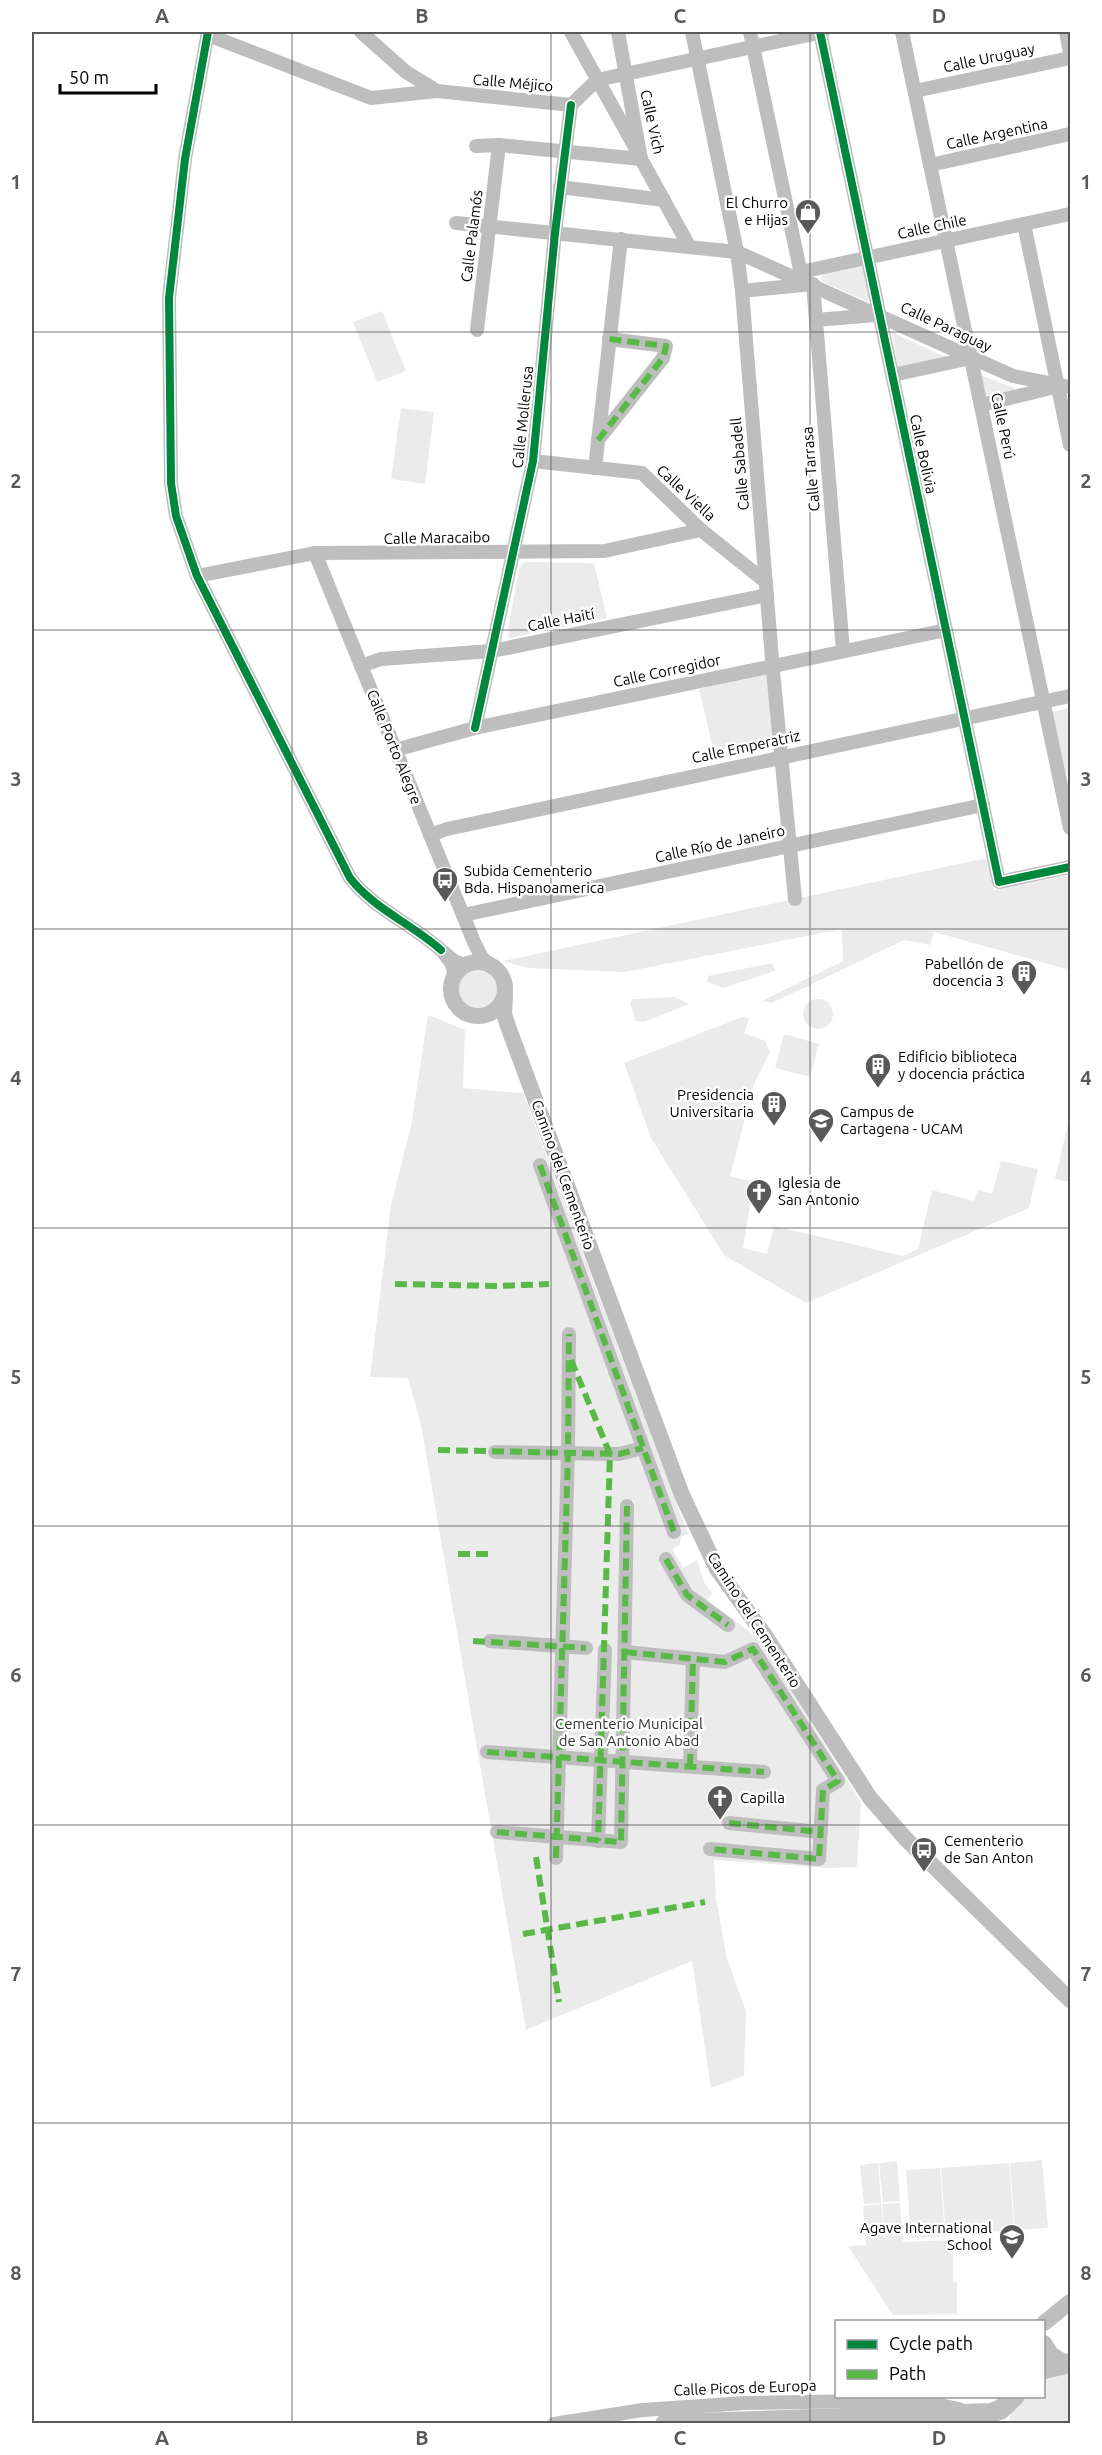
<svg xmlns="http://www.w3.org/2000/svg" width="1102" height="2455" font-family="Ubuntu,sans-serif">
	<rect width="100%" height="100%" fill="#fff"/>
	<g fill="#ebebeb">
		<path d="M863,265L871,296L867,301L823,282L821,278L824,274Z"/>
		<path d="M382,311L406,371L377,382L353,322Z"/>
		<path d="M892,332L945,357L898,369Z"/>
		<path d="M981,375L1014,388L1015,391L984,396Z"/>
		<path d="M401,408L434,412L425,484L391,479Z"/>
		<path d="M524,562L594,563L607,618L509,638L508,630L519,569Z"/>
		<path d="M773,671L780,745L716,761L699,689Z"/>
		<path d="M1070,708V778L1066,774L1052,712Z"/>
		<path d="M987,858L994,890L1070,875V970L934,932L930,945L904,940L772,1003L762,1001L843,961L842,929L625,972L528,968L503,961Z"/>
		<circle cx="478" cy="989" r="27"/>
		<path d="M772,963L775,971L723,988L707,982L708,976Z"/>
		<path d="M674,997L689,1004L644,1022L636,1021L630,1003L633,999Z"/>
		<circle cx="818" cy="1014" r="15"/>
		<path d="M428,1015L465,1030L463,1088L523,1093L688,1534L681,1537L680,1545L672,1549L683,1568L697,1560L704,1582L712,1593L707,1600L758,1638L861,1802L857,1867L828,1868L714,1860L716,1898L727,1959L746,2011L744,2076L711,2088L692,1961L526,2030L421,1425L408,1378L370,1377L391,1205L411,1126Z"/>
		<path d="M742,1017L749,1019L744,1033L765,1041L770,1052L754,1084L730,1176L754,1182L743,1248L767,1254L774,1226L903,1256L918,1249L932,1190L974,1201L978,1190L992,1194L1001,1161L1038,1169L1029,1208L806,1303L724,1255L651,1138L624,1063Z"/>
		<path d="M784,1034L819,1044L810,1077L775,1068Z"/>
		<path d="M1070,1115V1182L1055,1179Z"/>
		<path d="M1042,2160L1048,2228L1015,2230L1010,2163Z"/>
		<path d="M897,2161L900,2201L883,2202L879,2163Z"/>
		<path d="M878,2163L881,2203L864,2204L860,2165Z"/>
		<path d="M1009,2163L1014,2230L946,2236L941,2168Z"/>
		<path d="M940,2168L945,2236L911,2238L906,2170Z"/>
		<path d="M900,2203L903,2242L953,2240V2281L957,2282V2314L893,2315L848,2246L866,2245L863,2206L881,2204L885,2243L882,2204Z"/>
		<path d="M1070,2363V2423L1008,2424L1015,2397L1044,2396V2369Z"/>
	</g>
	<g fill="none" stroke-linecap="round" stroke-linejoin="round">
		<g stroke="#bebebe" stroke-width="14">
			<path d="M208,32L185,159L169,298L171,483L176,516L197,576L350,878C374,909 412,924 441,950"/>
			<path d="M361,32L406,72L437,91"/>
			<path d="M571,32L636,149"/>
			<path d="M618,32L641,159L689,246"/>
			<path d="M692,32L737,252L742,291L773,671L795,899"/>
			<path d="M750,32L802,279"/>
			<path d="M820,32L999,882L1070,867"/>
			<path d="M902,32L1070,828"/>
			<path d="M1066,32L1070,53"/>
			<path d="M208,35L371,98L437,91L571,105L597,80L823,32"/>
			<path d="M915,91L1070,58"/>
			<path d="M476,146L499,145L641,159"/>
			<path d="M930,165L1070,134"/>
			<path d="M560,187L664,200"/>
			<path d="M456,223L737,252L1013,376L1070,387"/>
			<path d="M1024,224L1070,445"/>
			<path d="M801,272L1070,214"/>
			<path d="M742,291L813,284L843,651"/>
			<path d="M816,320L876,315"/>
			<path d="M477,330L499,145"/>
			<path d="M893,375L971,358"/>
			<path d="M981,405L1055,387"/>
			<path d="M598,440L663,358L666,346L609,339"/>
			<path d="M533,461L642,473L701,530L766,582"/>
			<path d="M595,468L621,239"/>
			<path d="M315,553L474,942L481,956L487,963"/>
			<path d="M197,576L315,553L604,551L701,530"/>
			<path d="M361,666L381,659L492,651L767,595"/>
			<path d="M475,728L533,461L555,233L571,105"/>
			<path d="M395,750L475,728L946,630"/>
			<path d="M430,835L447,829L1070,696"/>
			<path d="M463,915L983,805"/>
			<path d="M454,977C455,965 448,958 441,950L454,961L465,965"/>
			<path d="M540,1165L674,1532"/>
			<path d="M495,1452L619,1454L643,1448"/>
			<path d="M666,1559L687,1595L728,1625"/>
			<path d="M490,1641L586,1648"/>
			<path d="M625,1652L725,1662L753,1649L838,1781L823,1790L819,1859L710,1849"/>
			<path d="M487,1752L764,1772"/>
			<path d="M690,1766L693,1659"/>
			<path d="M729,1823L821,1832"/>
			<path d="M497,1832L621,1842L627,1506"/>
			<path d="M598,1841L605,1650"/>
			<path d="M556,1858L568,1454L569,1334"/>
			<path d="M554,2424L643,2410L745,2403L916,2400L959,2409"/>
		</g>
		<g stroke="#bebebe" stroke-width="16">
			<circle cx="478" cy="989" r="27"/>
			<path d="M505,996L504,1014L509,1029L682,1495L717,1569L766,1637L870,1798L905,1838L1070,2000"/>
			<path d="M1044,2323L1070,2302"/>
			<path d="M1044,2343L1051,2354L1065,2363"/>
		</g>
		<g stroke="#bebebe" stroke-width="20">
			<path d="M1044,2369L1070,2363"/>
			<path d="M665,2424L990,2413L1000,2410L1015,2396"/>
		</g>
		<g stroke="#58b947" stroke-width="6" stroke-dasharray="12 6" stroke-linecap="butt">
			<path d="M598,440L663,358L666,346L609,339"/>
			<path d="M540,1165L674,1532"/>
			<path d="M395,1284L499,1286L549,1284"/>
			<path d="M571,1360L610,1454L598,1841"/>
			<path d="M438,1450L619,1454L643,1448"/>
			<path d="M458,1554H492"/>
			<path d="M666,1559L687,1595L728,1625"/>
			<path d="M473,1641L586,1648"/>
			<path d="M625,1652L725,1662L753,1649L838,1781L823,1790L819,1859L710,1849"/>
			<path d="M487,1752L764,1772"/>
			<path d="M690,1766L693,1659"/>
			<path d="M729,1823L821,1832"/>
			<path d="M497,1832L621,1842L627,1506"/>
			<path d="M536,1857L559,2002"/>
			<path d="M556,1858L568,1454L569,1334"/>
			<path d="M523,1934L705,1902"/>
		</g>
		<g stroke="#fff" stroke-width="11">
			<g id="cycleway">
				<path d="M208,32L185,159L169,298L171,483L176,516L197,576L350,878C374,909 412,924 441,950"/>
				<path d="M820,32L999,882L1070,867"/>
				<path d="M475,728L533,461L555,233L571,105"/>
			</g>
		</g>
		<use href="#cycleway" stroke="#00873e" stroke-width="8"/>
	</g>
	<path fill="none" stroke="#595959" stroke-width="1.5" stroke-opacity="0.55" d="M292,32V2424M551,32V2424M810,32V2424M32,332H1070M32,630H1070M32,929H1070M32,1228H1070M32,1526H1070M32,1825H1070M32,2123H1070"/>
	<defs>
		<g id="shop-pin" transform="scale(1.35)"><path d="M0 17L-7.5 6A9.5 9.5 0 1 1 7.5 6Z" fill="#595959" stroke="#fff"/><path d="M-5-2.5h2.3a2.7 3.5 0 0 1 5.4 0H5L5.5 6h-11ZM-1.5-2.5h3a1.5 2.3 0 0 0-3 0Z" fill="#fff"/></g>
		<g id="bus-pin" transform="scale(1.35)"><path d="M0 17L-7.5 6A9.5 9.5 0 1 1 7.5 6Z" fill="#595959" stroke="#fff"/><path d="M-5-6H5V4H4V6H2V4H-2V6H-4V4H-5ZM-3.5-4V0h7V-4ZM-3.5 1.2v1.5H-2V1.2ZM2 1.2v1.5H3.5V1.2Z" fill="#fff"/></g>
		<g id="building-pin" transform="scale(1.35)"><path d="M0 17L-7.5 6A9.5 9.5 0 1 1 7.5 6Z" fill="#595959" stroke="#fff"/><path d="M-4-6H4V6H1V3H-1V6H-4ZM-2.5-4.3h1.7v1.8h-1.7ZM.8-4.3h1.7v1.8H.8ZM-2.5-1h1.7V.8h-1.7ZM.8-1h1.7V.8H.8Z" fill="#fff"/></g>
		<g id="university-pin" transform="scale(1.35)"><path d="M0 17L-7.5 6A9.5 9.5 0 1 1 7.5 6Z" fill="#595959" stroke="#fff"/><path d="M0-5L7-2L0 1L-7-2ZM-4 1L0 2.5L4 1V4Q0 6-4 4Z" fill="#fff"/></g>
		<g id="church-pin" transform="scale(1.35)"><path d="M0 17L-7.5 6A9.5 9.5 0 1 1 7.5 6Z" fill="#595959" stroke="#fff"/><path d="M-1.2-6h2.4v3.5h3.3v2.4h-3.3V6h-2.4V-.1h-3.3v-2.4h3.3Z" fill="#fff"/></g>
		<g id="school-pin" transform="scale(1.35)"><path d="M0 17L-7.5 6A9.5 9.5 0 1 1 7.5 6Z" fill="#595959" stroke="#fff"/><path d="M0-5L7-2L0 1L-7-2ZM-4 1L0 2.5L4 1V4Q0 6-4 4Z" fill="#fff"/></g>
	</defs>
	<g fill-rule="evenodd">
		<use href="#shop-pin" x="808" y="212"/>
		<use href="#bus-pin" x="445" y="880"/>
		<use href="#building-pin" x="1024" y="973"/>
		<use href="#building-pin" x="878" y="1066"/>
		<use href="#building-pin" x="774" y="1104"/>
		<use href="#university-pin" x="821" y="1121"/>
		<use href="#church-pin" x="759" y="1192"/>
		<use href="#church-pin" x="720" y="1798"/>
		<use href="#bus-pin" x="924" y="1850"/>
		<use href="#school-pin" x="1012" y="2237"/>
	</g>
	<g text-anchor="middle" stroke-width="5" stroke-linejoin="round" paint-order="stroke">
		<g font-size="15" fill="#000" stroke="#fff">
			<text transform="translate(989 58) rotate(-12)" y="5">Calle Uruguay</text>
			<text transform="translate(513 83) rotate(5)" y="5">Calle Méjico</text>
			<text transform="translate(652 122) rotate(78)" y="5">Calle Vich</text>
			<text transform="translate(997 134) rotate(-12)" y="5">Calle Argentina</text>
			<text transform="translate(932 227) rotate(-12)" y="5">Calle Chile</text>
			<text transform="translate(472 236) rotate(-83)" y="5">Calle Palamós</text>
			<text transform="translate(946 327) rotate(25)" y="5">Calle Paraguay</text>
			<text transform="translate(523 417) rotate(-84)" y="5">Calle Mollerusa</text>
			<text transform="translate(1003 426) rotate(78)" y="5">Calle Perú</text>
			<text transform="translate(923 454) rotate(78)" y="5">Calle Bolivia</text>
			<text transform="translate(740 464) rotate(-95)" y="5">Calle Sabadell</text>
			<text transform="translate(811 469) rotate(-95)" y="5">Calle Tarrasa</text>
			<text transform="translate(686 493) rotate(43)" y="5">Calle Viella</text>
			<text transform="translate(437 538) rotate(-1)" y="5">Calle Maracaibo</text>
			<text transform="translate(561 620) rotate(-11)" y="5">Calle Haití</text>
			<text transform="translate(667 671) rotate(-12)" y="5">Calle Corregidor</text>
			<text transform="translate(394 747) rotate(68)" y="5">Calle Porto Alegre</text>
			<text transform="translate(746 747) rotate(-12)" y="5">Calle Emperatriz</text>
			<text transform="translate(720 844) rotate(-12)" y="5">Calle Río de Janeiro</text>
			<text transform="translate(563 1175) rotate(70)" y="5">Camino del Cementerio</text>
			<text transform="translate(754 1620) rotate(57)" y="5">Camino del Cementerio</text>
			<text transform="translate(745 2388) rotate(-2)" y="5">Calle Picos de Europa</text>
		</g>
		<g font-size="15" fill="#000" stroke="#fff" text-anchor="start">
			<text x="788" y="208" text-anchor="end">El Churro<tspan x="788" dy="17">e Hijas</tspan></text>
			<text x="464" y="876">Subida Cementerio<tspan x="464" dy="17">Bda. Hispanoamerica</tspan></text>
			<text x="1004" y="969" text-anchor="end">Pabellón de<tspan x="1004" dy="17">docencia 3</tspan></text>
			<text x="898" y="1062">Edificio biblioteca<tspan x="898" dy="17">y docencia práctica</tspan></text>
			<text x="754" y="1100" text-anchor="end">Presidencia<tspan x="754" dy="17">Universitaria</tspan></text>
			<text x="840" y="1117">Campus de<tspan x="840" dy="17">Cartagena - UCAM</tspan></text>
			<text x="778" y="1188">Iglesia de<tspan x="778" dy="17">San Antonio</tspan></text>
			<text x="740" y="1803">Capilla</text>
			<text x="944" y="1846">Cementerio<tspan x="944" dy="17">de San Anton</tspan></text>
			<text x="992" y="2233" text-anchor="end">Agave International<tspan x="992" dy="17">School</tspan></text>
		</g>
		<g font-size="15" fill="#323232" stroke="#fff">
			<text x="629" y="1729">Cementerio Municipal<tspan x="629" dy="17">de San Antonio Abad</tspan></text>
		</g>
	</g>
	<rect width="1102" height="2455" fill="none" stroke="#ffffff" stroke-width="66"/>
	<rect x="835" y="2320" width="210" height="78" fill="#ffffff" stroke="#999999" stroke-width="1.5"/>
	<rect x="847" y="2340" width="30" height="9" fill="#00873e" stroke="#999999" stroke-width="1.5"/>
	<text x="889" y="2350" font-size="18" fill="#000000">Cycle path</text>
	<rect x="847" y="2370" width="30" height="9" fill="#58b947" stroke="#999999" stroke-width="1.5"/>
	<text x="889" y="2380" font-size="18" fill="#000000">Path</text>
	<path d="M60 84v9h96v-9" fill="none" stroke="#000000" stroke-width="3"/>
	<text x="69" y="84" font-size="18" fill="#000000" stroke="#ffffff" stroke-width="4.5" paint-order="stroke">50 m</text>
	<rect x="33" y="33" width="1036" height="2389" fill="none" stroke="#595959" stroke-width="2"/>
	<g font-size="20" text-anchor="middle" font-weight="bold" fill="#595959">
		<text x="162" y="23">A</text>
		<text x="422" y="23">B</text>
		<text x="680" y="23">C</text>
		<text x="939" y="23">D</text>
		<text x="16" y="189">1</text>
		<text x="1086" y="189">1</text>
		<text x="16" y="488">2</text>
		<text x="1086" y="488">2</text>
		<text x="16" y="786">3</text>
		<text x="1086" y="786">3</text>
		<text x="16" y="1085">4</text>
		<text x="1086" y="1085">4</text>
		<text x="16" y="1384">5</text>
		<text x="1086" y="1384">5</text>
		<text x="16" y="1682">6</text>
		<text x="1086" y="1682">6</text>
		<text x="16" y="1981">7</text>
		<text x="1086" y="1981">7</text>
		<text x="16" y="2280">8</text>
		<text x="1086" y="2280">8</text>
		<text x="162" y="2445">A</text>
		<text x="422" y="2445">B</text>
		<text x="680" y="2445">C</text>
		<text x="939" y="2445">D</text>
	</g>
</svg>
